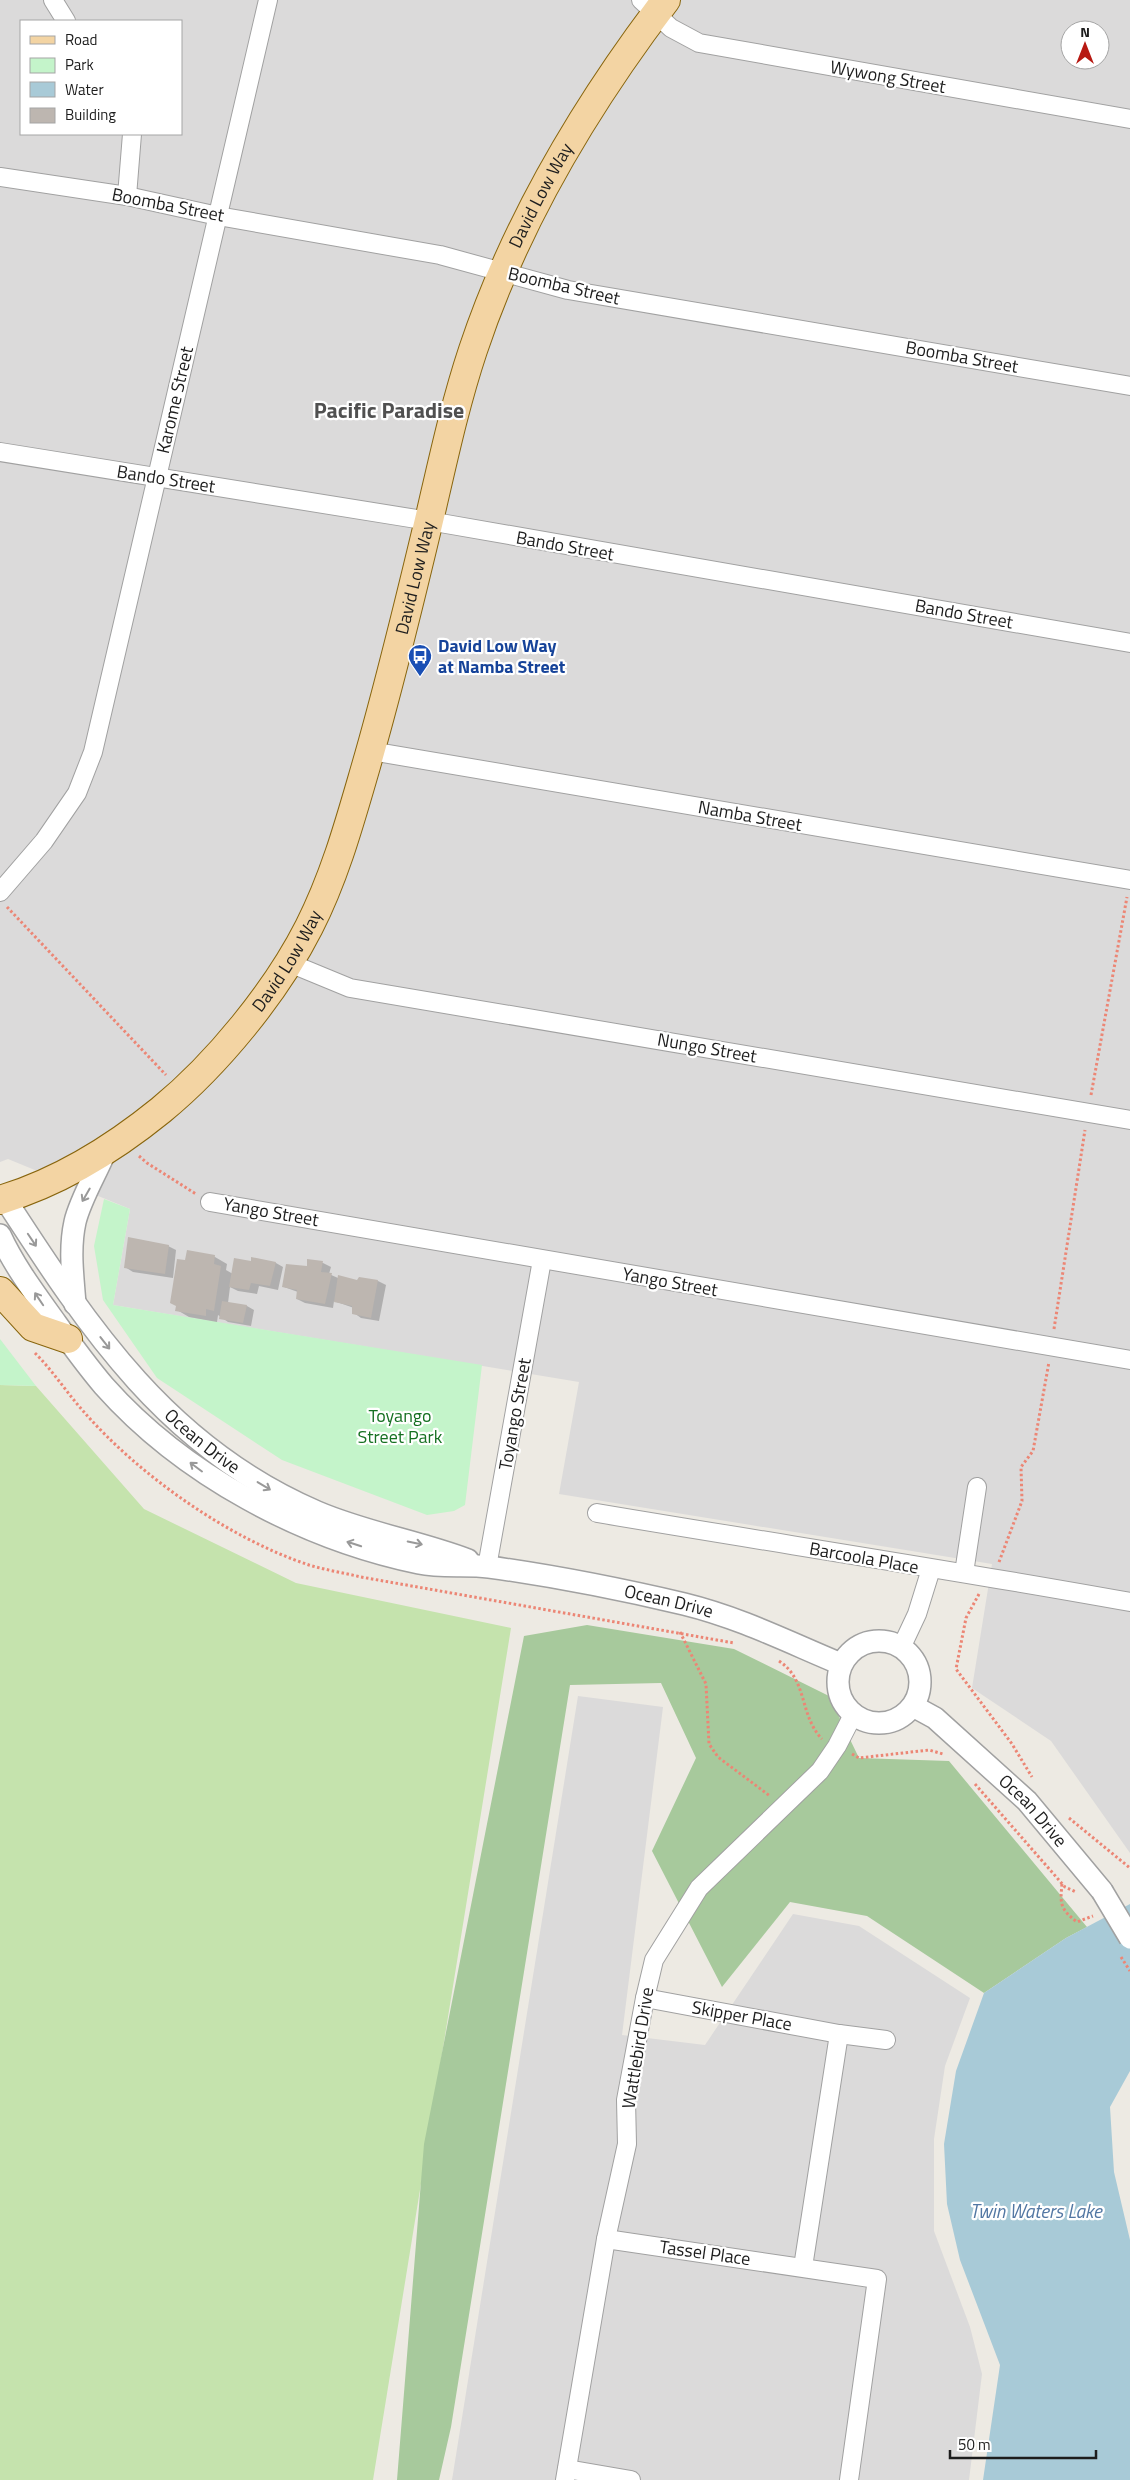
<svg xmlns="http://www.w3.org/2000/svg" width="1130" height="2480" font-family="'Titillium Web',sans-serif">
	<rect width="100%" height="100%" fill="#edeae3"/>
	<g fill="#dbdada" fill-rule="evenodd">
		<path d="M0,0H1130V1853L1051,1741L972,1688L992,1564L559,1494L579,1382L113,1305L130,1209L8,1159L0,1162ZM21,21H181V134H21ZM1070,30H1100V60H1070Z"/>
		<path d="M578,1696L663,1707L622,2035L705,2045L793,1914L859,1926L970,1998L945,2066L934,2139V2231L970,2327L982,2374L969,2480H452Z"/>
	</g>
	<path fill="#c5e3ad" d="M0,1385L36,1386L144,1509L296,1583L511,1628L373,2480H0Z"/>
	<path fill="#a7c99c" d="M587,1625L734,1649L829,1696L859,1758L949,1761L1087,1927L1066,1938L984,1993L867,1916L790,1902L722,1987L652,1851L696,1758L661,1683L570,1685L451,2427L439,2480H397L424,2144L524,1636Z"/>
	<g fill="#c4f4ca">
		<path d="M104,1199L130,1209L113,1305L482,1365L465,1505L454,1511L427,1515L282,1460L157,1378L103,1300L94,1246Z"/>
		<path d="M0,1339L36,1386L0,1385Z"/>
	</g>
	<path fill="#a8cad7" d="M1130,1904V2071L1110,2107L1114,2172L1130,2240V2480H983L1000,2365L960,2260L947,2204L944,2144L956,2071L984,1993L1066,1938Z"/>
	<g fill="#0003">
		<path d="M168,1246L176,1250L173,1278L133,1272L125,1267Z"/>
		<path d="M188,1251L215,1257L227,1264L226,1270L233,1274L252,1262L276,1263L283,1267L278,1290L259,1286L257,1294L238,1291L230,1287L228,1303L247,1306L254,1310L251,1326L228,1322L218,1315L217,1322L189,1317L177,1310Z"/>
		<path d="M308,1261L323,1263L331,1267L329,1274L338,1278L358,1282L360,1278L378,1281L386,1285L379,1321L361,1318L354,1313V1308L334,1301L333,1308L305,1303L297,1299L298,1292L284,1287L308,1268Z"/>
	</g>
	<g fill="#bdb6b0">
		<path d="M128,1237L169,1245L165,1274L124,1268Z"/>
		<path d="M187,1250L215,1255L214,1264L221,1266L214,1311L206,1309V1316L175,1311L176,1306L170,1303L177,1259L185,1260Z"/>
		<path d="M251,1257L276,1262L270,1286L251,1283L249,1290L229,1287L234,1258L251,1261Z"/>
		<path d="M307,1259L323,1261L321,1272L332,1273L325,1304L296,1299L297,1290L282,1287L286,1264L307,1266Z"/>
		<path d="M338,1275L357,1280L359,1277L378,1280L371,1318L352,1314V1306L334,1302Z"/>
		<path d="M222,1301L247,1305L243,1323L219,1319Z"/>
	</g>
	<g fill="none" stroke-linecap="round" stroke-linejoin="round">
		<g stroke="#a1a1a1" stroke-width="20">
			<g id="minor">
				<path d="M53,0L66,21"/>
				<path d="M641,0L671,28L699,43L1130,119"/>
				<path d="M0,177L127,196L218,216L440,255L568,290L1130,386"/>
				<path d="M127,196L132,134"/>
				<path d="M0,452L429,521L1130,643"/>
				<path d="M371,751L1130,880"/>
				<path d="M0,892L44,841L77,793L93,752L268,0"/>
				<path d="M287,962L350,988L1130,1120"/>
				<path d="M210,1202L1130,1360"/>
				<path d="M597,1513C775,1543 953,1570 1130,1602"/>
				<path d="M487,1567L542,1260"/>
				<path d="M964,1573L977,1487"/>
				<path d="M901,1648L917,1614L931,1569"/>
				<path d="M645,1998L839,2034L886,2040"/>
				<path d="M606,2239L877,2279L849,2480"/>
				<path d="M803,2267L839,2034"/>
				<path d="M567,2469L631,2480"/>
				<path d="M565,2480L606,2239L627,2144L626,2100L645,1998L654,1960L699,1888L820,1771L837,1746L853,1715"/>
			</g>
		</g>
		<g stroke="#a1a1a1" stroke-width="24">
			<g id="tertiary">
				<path id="s1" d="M5,1199C90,1330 168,1448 317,1512C366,1533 418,1541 468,1560"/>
				<path id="s2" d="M0,1235C14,1266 36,1295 56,1323C71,1344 87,1366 104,1386C183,1475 303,1539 419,1563C442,1568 466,1564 489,1567C554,1576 620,1589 684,1604C741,1618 788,1642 841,1664"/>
				<path d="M75,1304C73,1277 69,1249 75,1222C80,1200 97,1172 106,1150"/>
				<circle cx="879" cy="1682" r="41"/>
				<path id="s3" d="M913,1706L935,1718L1027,1801L1102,1891"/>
			</g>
		</g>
		<g stroke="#88650d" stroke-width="30">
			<g id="primary">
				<path id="s4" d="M0,1200C60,1182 113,1149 161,1110C217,1064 276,992 309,927C335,876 350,821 366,766C390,683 410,600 430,516C443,460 455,404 473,350C515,224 586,105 666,0"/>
				<path d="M0,1291L33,1327L68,1339"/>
			</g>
		</g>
		<g stroke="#ec8675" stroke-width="3" stroke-dasharray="2.5 2.5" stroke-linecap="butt">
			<path d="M7,907L166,1075"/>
			<path d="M1091,1095L1127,897"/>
			<path d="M139,1156L147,1163L196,1194"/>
			<path d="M1054,1329L1085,1130"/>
			<path d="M35,1353C53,1371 67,1393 84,1412C140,1476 228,1538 309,1565C326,1570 344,1573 361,1577L734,1643"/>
			<path d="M999,1562L1022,1501L1021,1467L1033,1451L1049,1362"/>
			<path d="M979,1594L966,1618L956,1669L1012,1744L1032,1777"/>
			<path d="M680,1632L706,1684L709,1744L718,1757L770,1796"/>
			<path d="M779,1661C808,1680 799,1715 822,1739"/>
			<path d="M852,1754L859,1758L929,1750L943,1754"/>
			<path d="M975,1784L1065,1887L1076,1892"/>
			<path d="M1069,1818L1130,1868"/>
			<path d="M1062,1884C1060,1904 1060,1909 1077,1922L1093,1916"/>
		</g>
		<use href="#minor" stroke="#fff" stroke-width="18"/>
		<use href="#tertiary" stroke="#fff" stroke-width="21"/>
		<use href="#primary" stroke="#f3d4a3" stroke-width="28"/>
		<g stroke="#a1a1a1" stroke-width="24" stroke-linecap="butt">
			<path id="tertiary-bridge" d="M1102,1891L1130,1938"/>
		</g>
		<path stroke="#ec8675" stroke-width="3" stroke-dasharray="2.5 2.5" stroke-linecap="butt" d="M1121,1957L1130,1971"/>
		<use href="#tertiary-bridge" stroke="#fff" stroke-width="21"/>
	</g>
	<defs><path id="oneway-shaft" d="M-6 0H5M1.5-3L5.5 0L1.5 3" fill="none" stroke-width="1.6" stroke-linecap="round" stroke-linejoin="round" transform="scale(1.25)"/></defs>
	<g stroke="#999">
		<use href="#oneway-shaft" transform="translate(86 1195) rotate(120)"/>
		<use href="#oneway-shaft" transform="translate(32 1240) rotate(56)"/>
		<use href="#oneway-shaft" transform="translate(39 1299) rotate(-124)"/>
		<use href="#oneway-shaft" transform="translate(105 1343) rotate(52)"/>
		<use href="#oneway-shaft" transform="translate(196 1467) rotate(-143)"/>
		<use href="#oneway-shaft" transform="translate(264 1486) rotate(31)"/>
		<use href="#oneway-shaft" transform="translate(415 1543) rotate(12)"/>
		<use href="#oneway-shaft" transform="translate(354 1544) rotate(-162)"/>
	</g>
	<defs>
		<g id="bus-pin" transform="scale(1.25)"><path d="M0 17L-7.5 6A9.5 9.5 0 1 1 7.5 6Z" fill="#1a4fb4" stroke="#fff"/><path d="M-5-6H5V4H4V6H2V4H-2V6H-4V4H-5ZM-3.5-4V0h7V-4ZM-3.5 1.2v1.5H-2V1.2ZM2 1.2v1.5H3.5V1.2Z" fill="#fff"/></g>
	</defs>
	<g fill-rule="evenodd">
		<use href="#bus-pin" x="420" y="656"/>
	</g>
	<g text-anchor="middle" stroke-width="4.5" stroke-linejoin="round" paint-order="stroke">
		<g font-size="18" fill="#1d1d1d" stroke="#fff">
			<text transform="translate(888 77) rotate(10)" y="6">Wywong Street</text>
			<text dy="6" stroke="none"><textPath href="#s4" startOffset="1192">David Low Way</textPath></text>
			<text transform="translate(168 205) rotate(11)" y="6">Boomba Street</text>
			<text transform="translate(564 286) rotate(13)" y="6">Boomba Street</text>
			<text transform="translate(962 357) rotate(10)" y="6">Boomba Street</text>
			<text transform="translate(175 400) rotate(-77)" y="6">Karome Street</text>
			<text transform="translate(166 479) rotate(9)" y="6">Bando Street</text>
			<text transform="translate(565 546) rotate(10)" y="6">Bando Street</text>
			<text dy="6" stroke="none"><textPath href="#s4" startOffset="788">David Low Way</textPath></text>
			<text transform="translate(964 614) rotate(10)" y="6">Bando Street</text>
			<text transform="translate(750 816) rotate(10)" y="6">Namba Street</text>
			<text dy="6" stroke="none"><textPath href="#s4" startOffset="382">David Low Way</textPath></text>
			<text transform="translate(707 1048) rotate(10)" y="6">Nungo Street</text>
			<text transform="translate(271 1212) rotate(10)" y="6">Yango Street</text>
			<text transform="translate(670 1282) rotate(10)" y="6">Yango Street</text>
			<text transform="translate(515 1414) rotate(-80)" y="6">Toyango Street</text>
			<text dy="6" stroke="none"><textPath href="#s1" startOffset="314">Ocean Drive</textPath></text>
			<text transform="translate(864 1558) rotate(10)" y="6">Barcoola Place</text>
			<text dy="6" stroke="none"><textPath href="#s2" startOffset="804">Ocean Drive</textPath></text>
			<text dy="6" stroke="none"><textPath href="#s3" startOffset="160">Ocean Drive</textPath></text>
			<text transform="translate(742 2016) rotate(10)" y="6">Skipper Place</text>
			<text transform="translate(638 2048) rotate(-81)" y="6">Wattlebird Drive</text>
			<text transform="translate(705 2253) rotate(8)" y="6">Tassel Place</text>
		</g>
		<g font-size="18" font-weight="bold" fill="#164399" stroke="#fff" text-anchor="start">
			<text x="438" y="652">David Low Way<tspan x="438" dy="21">at Namba Street</tspan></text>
		</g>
		<g font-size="18" fill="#157021" stroke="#fff">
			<text x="400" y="1422">Toyango<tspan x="400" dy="21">Street Park</tspan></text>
		</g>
		<g font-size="19" font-style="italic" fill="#5277a3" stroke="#fff">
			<text x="1036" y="2218">Twin Waters Lake</text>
		</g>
		<g font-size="22" font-weight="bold" fill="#505050" stroke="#fff">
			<text x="389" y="418">Pacific Paradise</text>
		</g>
	</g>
	<rect x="20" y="20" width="162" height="115" fill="#ffffff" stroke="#a5a5a5"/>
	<rect x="30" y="36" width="25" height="8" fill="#f3d4a3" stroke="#a5a5a5"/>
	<text x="65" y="45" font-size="15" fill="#1d1d1d">Road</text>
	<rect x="30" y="58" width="25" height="15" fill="#c4f4ca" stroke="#a5a5a5"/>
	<text x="65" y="70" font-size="15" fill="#1d1d1d">Park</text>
	<rect x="30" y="82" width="25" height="15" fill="#a8cad7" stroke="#a5a5a5"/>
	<text x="65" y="95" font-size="15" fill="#1d1d1d">Water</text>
	<rect x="30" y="108" width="25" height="15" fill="#bdb6b0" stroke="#a5a5a5"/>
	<text x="65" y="120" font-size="15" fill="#1d1d1d">Building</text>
	<g transform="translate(1085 45)"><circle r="24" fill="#ffffff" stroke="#a5a5a5"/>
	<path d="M0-4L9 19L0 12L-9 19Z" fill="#b71912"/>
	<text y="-8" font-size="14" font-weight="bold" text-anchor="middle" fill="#1d1d1d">N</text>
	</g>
	<path d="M950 2450v8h146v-8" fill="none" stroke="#1d1d1d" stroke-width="2.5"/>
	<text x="958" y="2450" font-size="15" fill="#1d1d1d" stroke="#ffffff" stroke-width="4" paint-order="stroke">50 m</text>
</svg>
